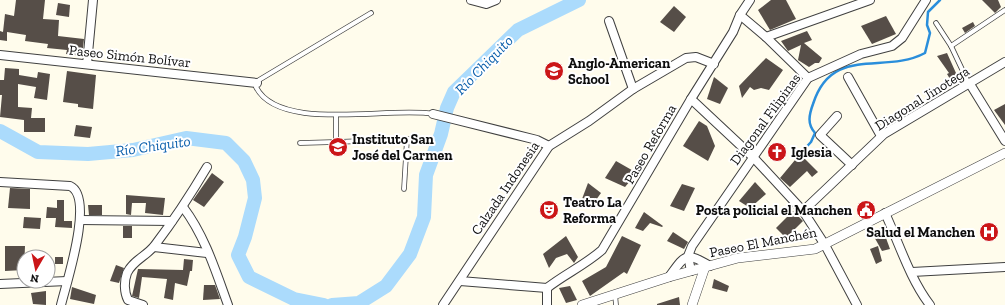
<svg xmlns="http://www.w3.org/2000/svg" width="1005" height="305" font-family="'Zilla Slab',serif">
	<rect width="100%" height="100%" fill="#fffcec"/>
	<g fill="none" stroke-linecap="round" stroke-linejoin="round">
		<path stroke="#2a8edb" stroke-width="2.5" d="M798,156L811,142L815,133C807,124 809,115 813,104C832,44 884,75 925,53L930,33L927,25L928,12L940,0"/>
		<g stroke="#abdbfc" stroke-width="14">
			<path d="M0,131L38,152L88,154L133,150L186,138L226,143L244,161L253,180L255,198L245,237L238,255L249,277L294,299L324,305"/>
			<path d="M332,305L359,303L386,286L410,254L424,217L426,175L441,134L447,108L454,92L518,30L579,0"/>
		</g>
	</g>
	<g fill="#564e48">
		<path d="M16,0H45L43,19L59,20L58,36L84,39L82,56L66,54L67,50L47,48L48,44L25,41L26,35L7,32V41L0,40V31L3,32L5,14L14,16Z"/>
		<path d="M771,0H786L796,19L770,30L758,10Z"/>
		<path d="M982,0H998L1001,7L995,13Z"/>
		<path d="M58,3L70,5L69,17L56,15Z"/>
		<path d="M674,6L686,17L674,32L660,22Z"/>
		<path d="M886,16L896,34L872,44L861,26Z"/>
		<path d="M973,22L975,26L965,33L962,28Z"/>
		<path d="M807,31L812,40L804,43L822,58L819,63H815L809,67L798,60L801,45L788,51L781,41Z"/>
		<path d="M947,53L960,82L957,84H953L947,74L949,73L937,56Z"/>
		<path d="M766,58L783,70L769,90L761,88L754,90L750,87L742,98L739,86Z"/>
		<path d="M5,68L19,69V75L37,78L38,72L50,74L47,100L34,98L36,87L18,84V107L32,108L31,118H45V132H24V120L0,117L2,95H0V80H4Z"/>
		<path d="M67,71L96,75L93,109L78,107V104L63,102Z"/>
		<path d="M714,77L728,88L720,104L707,99Z"/>
		<path d="M1005,104V125L994,110Z"/>
		<path d="M699,121L707,126L715,146L708,161L683,146Z"/>
		<path d="M76,125L92,127L90,138L74,136Z"/>
		<path d="M800,154L818,172L812,177L807,171L790,187L780,178Z"/>
		<path d="M616,161L637,173L625,187L605,178Z"/>
		<path d="M212,173L224,182L204,207L193,200Z"/>
		<path d="M755,182L766,194L750,208L739,201Z"/>
		<path d="M588,183L601,193L591,207L582,199Z"/>
		<path d="M682,184L695,188L684,211L670,206Z"/>
		<path d="M10,188L30,189V209L8,208Z"/>
		<path d="M126,195L165,198L163,215L145,213L146,203H132L131,215L126,214Z"/>
		<path d="M57,200H64V221H72V228L55,227L56,218H46L47,207L57,208Z"/>
		<path d="M88,205H102V215H89Z"/>
		<path d="M793,211L803,221L786,238L776,228Z"/>
		<path d="M644,212L663,226L662,227L650,223L643,231L635,228Z"/>
		<path d="M24,217L41,218L40,229L23,228Z"/>
		<rect x="123" y="226" width="9" height="12"/>
		<path d="M882,227L890,249L882,251L872,233Z"/>
		<path d="M673,232L688,242L684,249L667,241Z"/>
		<path d="M566,236L578,257L574,263L567,254L556,258L549,268L543,254Z"/>
		<path d="M622,236L641,245L627,274L624,272L590,296L582,281L606,267Z"/>
		<path d="M5,246H25L24,270L5,271Z"/>
		<path d="M878,246L882,261L876,264L870,249Z"/>
		<rect x="55" y="257" width="8" height="7"/>
		<path d="M184,259L193,260L192,271H190L187,286L175,283L173,300L164,298L167,279L142,277L139,298L132,296L138,269L183,270Z"/>
		<path d="M48,263L55,264L54,275L48,274Z"/>
		<path d="M116,265L124,268L119,283L110,281Z"/>
		<path d="M714,279L729,286L727,292L712,288Z"/>
		<path d="M204,285H215L220,299L203,300Z"/>
		<path d="M570,286L577,300L566,303L559,288Z"/>
		<path d="M72,287L96,295L94,304L70,299Z"/>
		<path d="M46,291V305L33,304L31,293Z"/>
		<path d="M679,297L680,305H657V304Z"/>
	</g>
	<g fill="none" stroke-linecap="round" stroke-linejoin="round">
		<g stroke="#404040" stroke-width="5.5">
			<g id="service">
				<path d="M371,13L259,80L256,87C279,133 391,106 433,114"/>
				<path d="M936,23L951,46L969,84"/>
				<path d="M951,46L1005,10"/>
				<path d="M336,115V142L414,139"/>
				<path d="M300,143L336,142"/>
				<path d="M404,189L407,139"/>
				<path d="M615,294L616,305"/>
			</g>
		</g>
		<g stroke="#404040" stroke-width="10">
			<g id="minor">
				<path d="M471,0L486,4L496,0"/>
				<path d="M740,15L766,37L808,78"/>
				<path d="M609,21L633,89"/>
				<path d="M766,37L870,0"/>
				<path d="M0,55L257,83"/>
				<path d="M87,64L93,0"/>
				<path d="M848,77L881,136"/>
				<path d="M970,84L1005,141"/>
				<path d="M691,99L753,157L803,211L825,245L857,305"/>
				<path d="M433,114L537,140L549,146"/>
				<path d="M837,116L820,135L852,165"/>
				<path d="M0,182L70,186C95,197 66,284 61,305"/>
				<path d="M183,207C205,236 216,272 228,305"/>
				<path d="M803,211L884,134L1005,62"/>
				<path d="M885,213C899,243 910,279 930,305"/>
				<path d="M80,220L172,221"/>
				<path d="M154,247L207,253"/>
				<path d="M691,271L688,256L692,246L808,78L861,54L892,46L902,38L926,0"/>
				<path d="M912,272L1005,267"/>
				<path d="M669,277C685,255 685,251 710,266"/>
				<path d="M460,281L547,288"/>
				<path d="M0,284L67,281"/>
				<path d="M143,305L128,300C124,292 124,281 127,273C133,260 147,256 155,245C174,220 191,194 207,167"/>
				<path d="M443,305L549,146L589,121L633,89L686,58L696,57L714,64"/>
				<path d="M547,305V288C565,274 585,265 602,250L691,99L733,32L740,15L750,0"/>
			</g>
		</g>
		<g stroke="#404040" stroke-width="10">
			<g id="tertiary">
				<path d="M582,305L669,277L738,258L815,249L1005,153"/>
				<path d="M692,305L705,267"/>
			</g>
		</g>
		<use href="#service" stroke="#fff" stroke-width="4"/>
		<use href="#minor" stroke="#fff" stroke-width="8"/>
		<use href="#tertiary" stroke="#fff" stroke-width="9"/>
	</g>
	<defs>
		<g id="school-disc" transform="scale(1)"><circle r="9.5" fill="#cb1618" stroke="#fff"/><path d="M0-5L7-2L0 1L-7-2ZM-4 1L0 2.5L4 1V4Q0 6-4 4Z" fill="#fff"/></g>
		<g id="church-disc" transform="scale(1)"><circle r="9.5" fill="#cb1618" stroke="#fff"/><path d="M-1.2-6h2.4v3.5h3.3v2.4h-3.3V6h-2.4V-.1h-3.3v-2.4h3.3Z" fill="#fff"/></g>
		<g id="theatre-disc" transform="scale(1)"><circle r="9.5" fill="#cb1618" stroke="#fff"/><path d="M-5-5.5Q0-4 5-5.5V0Q5 5 0 6Q-5 5-5 0ZM-3.3-2.5H-1v1.5H-3.3ZM1-2.5H3.3v1.5H1ZM-2.8 1Q0 5.5 2.8 1Z" fill="#fff"/></g>
		<g id="civic-disc" transform="scale(1)"><circle r="9.5" fill="#cb1618" stroke="#fff"/><path d="M-.6-6.5H3V-4.5H.6V-3L4-1V1h2V6H-6V1h2V-1L-.6-3ZM-1.2 2.5V6h2.4V2.5Z" fill="#fff"/></g>
		<g id="hospital-disc" transform="scale(1)"><circle r="9.5" fill="#cb1618" stroke="#fff"/><path d="M-5-5h3v3.5h4V-5h3V5h-3V1.5h-4V5h-3Z" fill="#fff"/></g>
	</defs>
	<g fill-rule="evenodd">
		<use href="#school-disc" x="554" y="71"/>
		<use href="#school-disc" x="338" y="147"/>
		<use href="#church-disc" x="777" y="152"/>
		<use href="#theatre-disc" x="549" y="210"/>
		<use href="#civic-disc" x="866" y="210"/>
		<use href="#hospital-disc" x="989" y="232"/>
	</g>
	<g text-anchor="middle" stroke-width="4" stroke-linejoin="round" paint-order="stroke">
		<g font-size="14" fill="#0d0d0d" stroke="#fff">
			<text transform="translate(130 56) rotate(6)" y="5">Paseo Simón Bolívar</text>
			<text transform="translate(922 98) rotate(-32)" y="5">Diagonal Jinotega</text>
			<text transform="translate(765 119) rotate(-54)" y="5">Diagonal Filipinas</text>
			<text transform="translate(650 144) rotate(-60)" y="5">Paseo Reforma</text>
			<text transform="translate(505 188) rotate(-56)" y="5">Calzada Indonesia</text>
			<text transform="translate(763 242) rotate(-11)" y="5">Paseo El Manchén</text>
		</g>
		<g font-size="14" font-weight="bold" fill="#0d0d0d" stroke="#fff" text-anchor="start">
			<text x="568" y="68">Anglo-American<tspan x="568" dy="16">School</tspan></text>
			<text x="352" y="144">Instituto San<tspan x="352" dy="16">José del Carmen</tspan></text>
			<text x="791" y="157">Iglesia</text>
			<text x="563" y="207">Teatro La<tspan x="563" dy="16">Reforma</tspan></text>
			<text x="852" y="215" text-anchor="end">Posta policial el Manchen</text>
			<text x="975" y="237" text-anchor="end">Salud el Manchen</text>
		</g>
		<g font-size="15" font-style="italic" fill="#095eab" stroke="#fff">
			<text transform="translate(484 65) rotate(-46)" y="5">Río Chiquito</text>
			<text transform="translate(153 146) rotate(-8)" y="5">Río Chiquito</text>
		</g>
	</g>
	<g transform="translate(36 269) rotate(189)"><circle r="19" fill="#ffffff" stroke="#9e9e9e"/>
	<path d="M0-3L7 15L0 10L-7 15Z" fill="#cb1618"/>
	<text y="-6" font-size="11" font-weight="bold" text-anchor="middle" fill="#0d0d0d">N</text>
	</g>
</svg>
